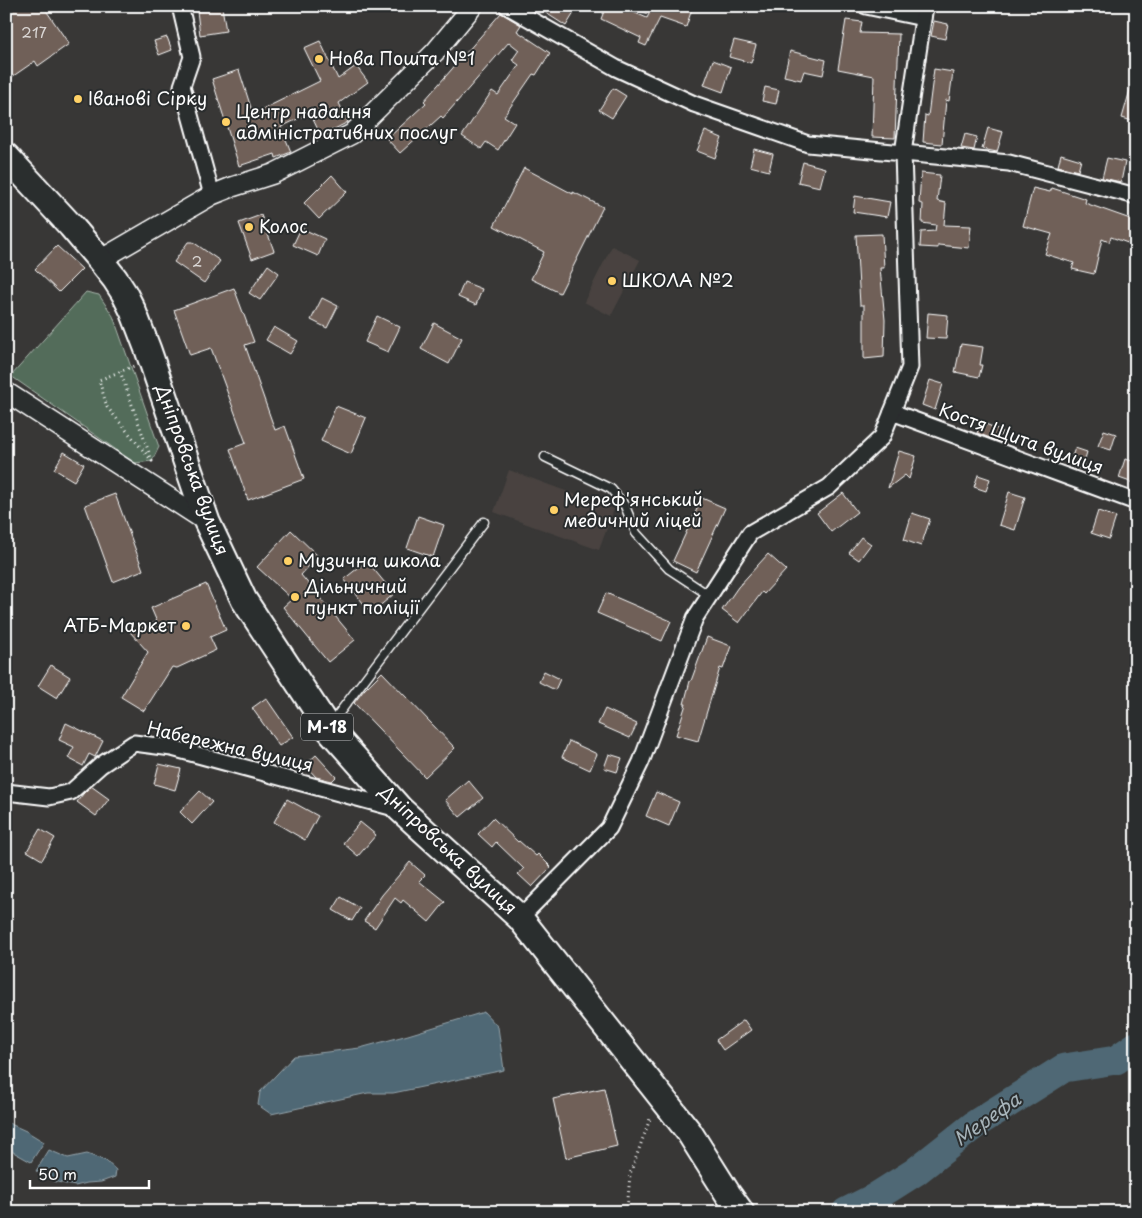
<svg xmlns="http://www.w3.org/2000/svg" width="1142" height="1218" font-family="'Playpen Sans',sans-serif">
	<rect width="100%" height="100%" fill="#383736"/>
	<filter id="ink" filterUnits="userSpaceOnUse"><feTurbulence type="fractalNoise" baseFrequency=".02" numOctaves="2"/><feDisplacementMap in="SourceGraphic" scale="10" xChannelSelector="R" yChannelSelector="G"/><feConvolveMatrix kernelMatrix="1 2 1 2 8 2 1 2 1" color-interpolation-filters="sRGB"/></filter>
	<g filter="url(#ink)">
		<g fill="#494340">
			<path d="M612,246L640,260L611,316L584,302Z"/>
			<path d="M509,470L614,509L599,550L494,512Z"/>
		</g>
		<path fill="#526c5a" stroke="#a8b6ac" d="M86,292L99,295L113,316L159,447L152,461L135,463L11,376Z"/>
		<g fill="#4f6874" stroke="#95a4ac">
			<path d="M484,1012L498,1027L504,1070L393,1093H368L271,1114L258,1105L260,1092L294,1056L360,1048L408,1035Z"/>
			<path d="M6,1122L26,1131L44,1142L31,1162L6,1148Z"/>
			<path d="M49,1150L68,1158L87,1154L106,1161L116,1170L115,1177L101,1182L87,1183L75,1186L53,1181L36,1171Z"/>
		</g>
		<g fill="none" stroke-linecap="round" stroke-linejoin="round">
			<path stroke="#4f6874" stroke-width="29" d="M846,1212L874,1198L915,1172L977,1123L1064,1068L1116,1060L1136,1046"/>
		</g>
		<g fill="#706058" stroke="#fff">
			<path d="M6,6H43L69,44L38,66L35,61L6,81Z"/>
			<path d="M535,6H562L574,13L566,26Z"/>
			<path d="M606,6H619L647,18L649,14L632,8V6H693L686,27L660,18L646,46L639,43L641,38L601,19Z"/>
			<path d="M222,7L226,31L200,35L197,11Z"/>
			<path d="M501,13L521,25L517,31L550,53L536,75L533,74L504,116L515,123L498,150L486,142L481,149L462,136L492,91L498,95L519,65L512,60L519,50L509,42L443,118L441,116L400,153L387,139L426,103L424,101Z"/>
			<path d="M846,20L862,22L860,33L899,34L895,138L872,137L874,76L838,69Z"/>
			<path d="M934,21L948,24L945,39L931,36Z"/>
			<path d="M167,37L172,50L159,55L154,41Z"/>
			<path d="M734,40L756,45L751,63L729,57Z"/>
			<path d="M320,41L338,79L356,66L368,82L339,103L348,122L321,136L310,113L281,127L291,152L276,158L275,154L239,166L212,79L239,70L253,114L320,81L304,48Z"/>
			<path d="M790,51L826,60L823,75L804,71L801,80L784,76Z"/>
			<path d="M713,60L731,67L723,92L704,85Z"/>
			<path d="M934,69L953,72L949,101L946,100L942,144L923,142L925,115L928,116Z"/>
			<path d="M1132,83H1136V122L1122,118Z"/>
			<path d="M765,87L779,90L776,104L762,101Z"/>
			<path d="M613,88L626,96L612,118L599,110Z"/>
			<path d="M988,128L1003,132L997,152L982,149Z"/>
			<path d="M705,131L722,138L715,158L697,151Z"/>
			<path d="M965,134L977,137L974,150L961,148Z"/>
			<path d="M754,149L773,154L769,171L750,166Z"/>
			<path d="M1061,154L1081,160L1078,171L1058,166Z"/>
			<path d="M1107,158L1125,162L1121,182L1102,178Z"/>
			<path d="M803,162L825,168L820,187L798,182Z"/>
			<path d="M524,168L573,194V192L603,207L560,293L531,279L544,252L494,226Z"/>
			<path d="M921,173L940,175L937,201L946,203L944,225L971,226L969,248L938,245V248L920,247L921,232L935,231L936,225L922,223L923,204L919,203Z"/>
			<path d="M332,175L347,192L319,219L304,203Z"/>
			<path d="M1033,188L1050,192L1052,188L1086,199L1085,203L1136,221V246L1111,237L1109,242L1102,239L1094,274L1072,269L1074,263L1045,254L1052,234L1023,226Z"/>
			<path d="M855,196L890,202L887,217L853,212Z"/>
			<path d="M261,215L274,251L252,259L239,223Z"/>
			<path d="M301,228L325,239L318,256L293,245Z"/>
			<path d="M882,234L884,268H880L885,320L884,357L864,359V305H860L856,235Z"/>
			<path d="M188,242H193L220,261L204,283L174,262Z"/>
			<path d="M57,246L82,269L59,292L35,269Z"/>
			<path d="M268,265L279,273L260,300L249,293Z"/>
			<path d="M464,282L482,289L476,305L458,297Z"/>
			<path d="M234,288L254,342L245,345L275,430L285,426L304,479L248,500L230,449L246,443L211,348L190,355L174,310Z"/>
			<path d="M322,298L338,306L327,328L311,320Z"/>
			<path d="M928,313L948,315L946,339L926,338Z"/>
			<path d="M377,316L400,327L388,352L365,342Z"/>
			<path d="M434,323L462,338L449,364L421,349Z"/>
			<path d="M274,327L298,341L290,354L266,340Z"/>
			<path d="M961,344L983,347L980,365H982L979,377L955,372Z"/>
			<path d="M930,380L943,384L935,410L922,405Z"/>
			<path d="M336,406L366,418L351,454L321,441Z"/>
			<path d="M981,422L1002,431L998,441L977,433Z"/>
			<path d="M1104,430L1116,434L1111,450L1098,446Z"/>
			<path d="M1075,448L1087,452L1082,469L1069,465Z"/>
			<path d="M899,451L916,456L909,479L905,475L888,488Z"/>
			<path d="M64,452L84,464L74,481L54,469Z"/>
			<path d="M1125,459L1136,462V484L1119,478Z"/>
			<path d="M978,475L990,479L986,491L974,487Z"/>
			<path d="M1009,492L1025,497L1015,530L999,525Z"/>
			<path d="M843,493L857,512L831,532L817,513Z"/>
			<path d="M115,494L143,570L113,582L85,505Z"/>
			<path d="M702,498L725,508L696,572L673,561Z"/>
			<path d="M1098,511L1116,517L1109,539L1091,533Z"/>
			<path d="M912,513L930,519L921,546L904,540Z"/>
			<path d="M418,516L444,525L433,557L407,548Z"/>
			<path d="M291,530L318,556L301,575L355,640L328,662L283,607L292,599L257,567Z"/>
			<path d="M861,537L871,544L859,560L849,553Z"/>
			<path d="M768,554L786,570L764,594L762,592L739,623L722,610L738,587Z"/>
			<path d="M367,561L394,594L371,613L344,579Z"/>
			<path d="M206,584L226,630L210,637L216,650L177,668L172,667L144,711L121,697L148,652L130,632L157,622L151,608Z"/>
			<path d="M606,593L671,621L662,641L597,613Z"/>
			<path d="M707,637L731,646L723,669L720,668L698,741L676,735L686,704H684L690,681H691Z"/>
			<path d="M51,665L70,677L57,698L38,686Z"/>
			<path d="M544,671L560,679L555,690L539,682Z"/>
			<path d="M382,672L455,748L425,777L354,703L364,690Z"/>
			<path d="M266,698L293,737L279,746L252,708Z"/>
			<path d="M605,709L637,724L630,738L598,724Z"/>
			<path d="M66,723L103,741L95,757L89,754L83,766L68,758L74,747L59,740Z"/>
			<path d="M569,741L597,754L590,770L562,757Z"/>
			<path d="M609,754L622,758L617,772L604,768Z"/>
			<path d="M316,755L336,777L332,781L316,777L305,765Z"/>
			<path d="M159,764L181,769L175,790L154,784Z"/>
			<path d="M468,780L483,798L460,817L445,800Z"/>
			<path d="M91,786L109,799L96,816L77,802L83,794Z"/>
			<path d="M200,791L212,802L192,824L180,812Z"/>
			<path d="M656,792L679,802L669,826L646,816Z"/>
			<path d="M287,799L318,816L305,840L274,822Z"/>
			<path d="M493,818L518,842L519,841L536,856L538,854L551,867L532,887L518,874L524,869L496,842L492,847L478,834Z"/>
			<path d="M360,822L376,835L358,856L343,843Z"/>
			<path d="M40,829L55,838L42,860L27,851Z"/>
			<path d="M410,862L425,875L419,881L445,902L429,922L403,900L401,903L395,898L375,928L364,921L382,895Z"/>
			<path d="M341,897L360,908L352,921L333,910Z"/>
			<path d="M744,1020L751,1030L723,1050L716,1040Z"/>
			<path d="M604,1088L617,1146L566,1158L553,1099Z"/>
		</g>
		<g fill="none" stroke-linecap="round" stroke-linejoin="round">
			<g stroke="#fff" stroke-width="11">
				<g id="service">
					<path d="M545,457L611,489L625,506L636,533L669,569L710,596"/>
					<path d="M330,725L484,522"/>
				</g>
			</g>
			<g stroke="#fff" stroke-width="19">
				<g id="minor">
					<path d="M180,6L192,57L182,86L212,195"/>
					<path d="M507,6L616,68L694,104L808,144L1009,163L1136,196"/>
					<path d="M866,6L923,18"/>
					<path d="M892,412L1136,502"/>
					<path d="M6,792L49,797L71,792L101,765L134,743L172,748L398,809"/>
					<path d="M520,918L609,828L641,762L695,618L750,533L829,487L882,437L910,367L903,153L925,6"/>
				</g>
			</g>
			<g stroke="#fff" stroke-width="22">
				<g id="tertiary">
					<path d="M100,260L212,195L232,187L273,174L352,134L435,52L473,6"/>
					<path d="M6,392L207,522"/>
				</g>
			</g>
			<g stroke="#fff" stroke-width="29">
				<path id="trunk" d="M6,156L71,226L100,260L115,279L124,293L133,311L148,350L207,522L244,600L328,728L400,809L520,918L689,1132L728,1194L741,1212"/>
			</g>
			<g stroke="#fff" stroke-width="3" stroke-dasharray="1 4" stroke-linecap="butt">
				<path d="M120,371L152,461L107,407L99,380L134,366"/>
				<path d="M627,1212L630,1174L651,1116"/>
			</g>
			<use href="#service" stroke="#2a2d2e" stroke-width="8"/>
			<use href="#minor" stroke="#2a2d2e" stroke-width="15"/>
			<use href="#tertiary" stroke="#2a2d2e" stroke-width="19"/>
			<use href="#trunk" stroke="#2a2d2e" stroke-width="25"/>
		</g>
	</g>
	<g fill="#ffd166" stroke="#2a2d2e" stroke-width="2">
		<circle cx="319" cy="59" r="5"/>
		<circle cx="78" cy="99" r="5"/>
		<circle cx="226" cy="122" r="5"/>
		<circle cx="249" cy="227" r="5"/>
		<circle cx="612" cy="281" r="5"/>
		<circle cx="554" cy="510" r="5"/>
		<circle cx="288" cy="561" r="5"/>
		<circle cx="295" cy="597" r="5"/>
		<circle cx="186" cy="626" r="5"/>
	</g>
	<g text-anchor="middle" stroke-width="4" stroke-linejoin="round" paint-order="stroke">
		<g font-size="15" fill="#dbd7d5">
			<text x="34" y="38">217</text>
			<text x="197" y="267">2</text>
		</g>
		<rect fill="#2a2d2e" stroke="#bfc0c0" stroke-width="1" x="301" y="713.5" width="52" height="27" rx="4"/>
		<g font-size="16" font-weight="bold" fill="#fff">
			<text x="327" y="733">М-18</text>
		</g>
		<g font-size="18" fill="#fff" stroke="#2a2d2e" text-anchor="start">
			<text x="329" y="65">Нова Пошта №1</text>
			<text x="88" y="105">Іванові Сірку</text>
			<text x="236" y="118">Центр надання<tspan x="236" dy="21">адміністративних послуг</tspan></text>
			<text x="259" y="233">Колос</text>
			<text x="622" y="287">ШКОЛА №2</text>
			<text x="564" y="506">Мереф'янський<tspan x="564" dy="21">медичний ліцей</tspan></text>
			<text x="298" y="567">Музична школа</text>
			<text x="305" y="593">Дільничний<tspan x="305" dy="21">пункт поліції</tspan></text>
			<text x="176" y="632" text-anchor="end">АТБ-Маркет</text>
		</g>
		<g font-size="18" fill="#fff" stroke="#2a2d2e">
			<text transform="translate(1021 439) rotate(20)" y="6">Костя Щита вулиця</text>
			<text transform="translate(192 470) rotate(70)" y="6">Дніпровська вулиця</text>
			<text transform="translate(230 747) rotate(13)" y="6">Набережна вулиця</text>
			<text transform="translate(448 850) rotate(43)" y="6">Дніпровська вулиця</text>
		</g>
		<g font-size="19" font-style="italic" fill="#a7b4ba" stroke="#2a2d2e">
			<text transform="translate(987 1119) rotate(-35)" y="7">Мерефа</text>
		</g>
	</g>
	<rect width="1142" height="1218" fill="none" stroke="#2a2d2e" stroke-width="25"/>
	<rect x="12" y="12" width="1117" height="1193" fill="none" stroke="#fff" stroke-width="2" filter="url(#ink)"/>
	<path d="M30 1180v8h119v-8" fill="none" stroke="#ffffff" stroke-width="2.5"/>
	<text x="38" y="1180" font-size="15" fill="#ffffff" stroke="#2a2d2e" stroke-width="4" paint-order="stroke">50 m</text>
</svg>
